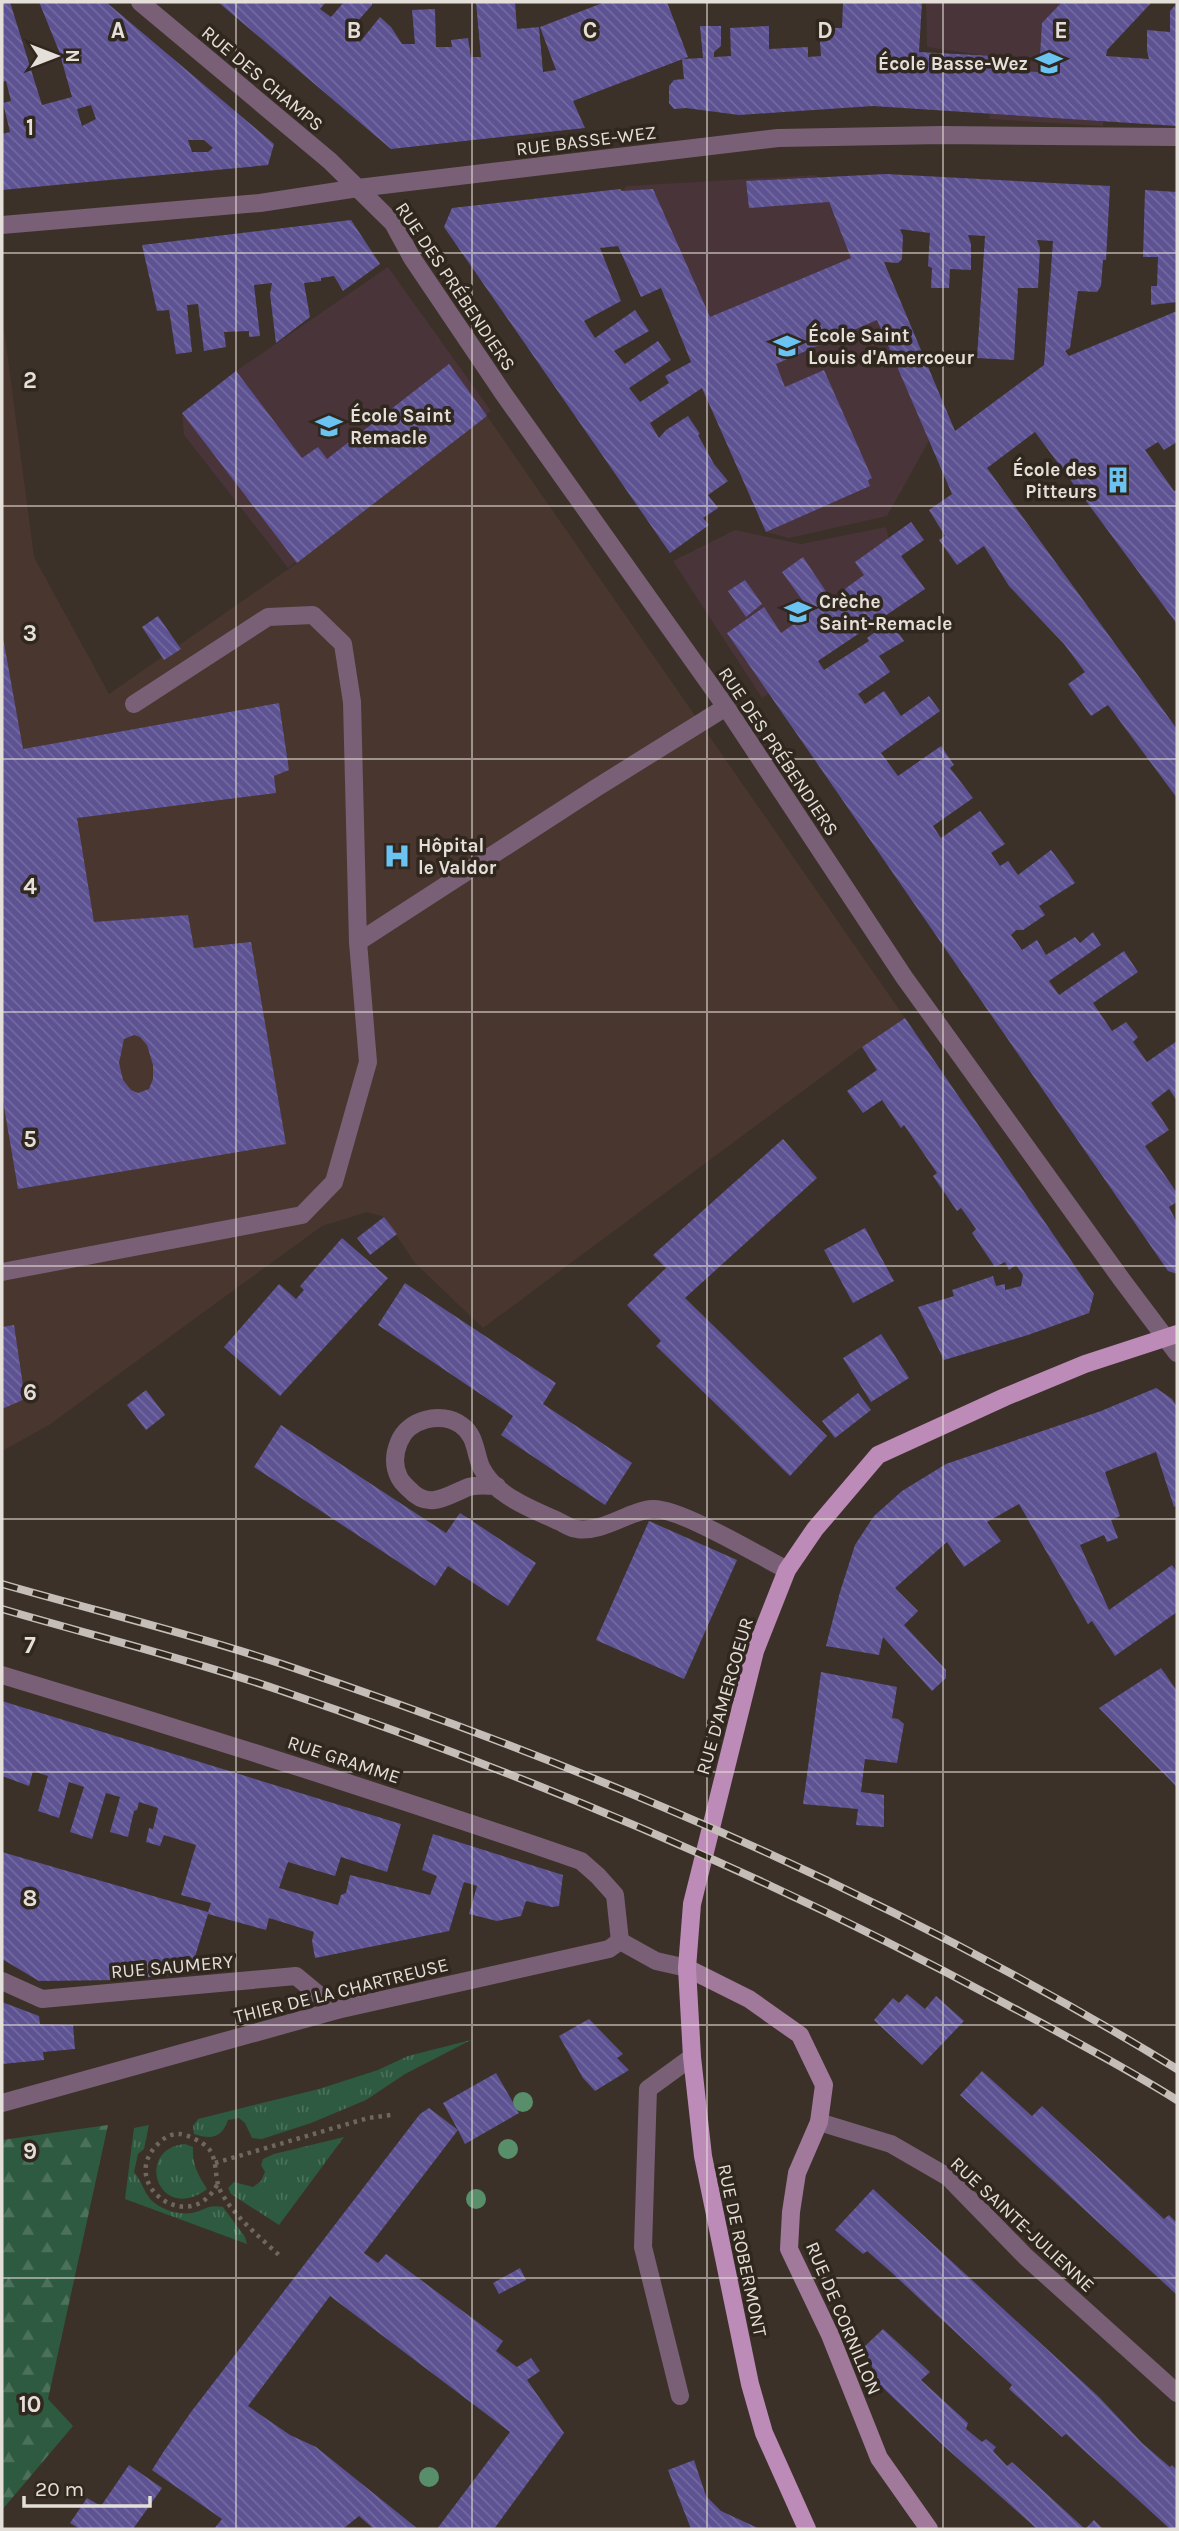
<svg xmlns="http://www.w3.org/2000/svg" width="1179" height="2531" font-family="Karla,sans-serif">
	<defs>
		<pattern id="grass-tufts" width="24" height="20" patternUnits="userSpaceOnUse" patternTransform="scale(1.75)"><rect width="24" height="20" fill="#2d5a40"/><path d="M3 7l-1-3M5 7V3M7 7l1-3M15 17l-1-3M17 17v-4M19 17l1-3" fill="none" stroke="#4b715b"/></pattern>
		<pattern id="forest-firs" width="22" height="20" patternUnits="userSpaceOnUse" patternTransform="scale(1.75)"><rect width="22" height="20" fill="#2d5a40"/><path d="M5 1l3.5 6h-7zM16 11l3.5 6h-7z" fill="#4b715b"/></pattern>
		<pattern id="building-back-hatch" width="6" height="6" patternUnits="userSpaceOnUse" patternTransform="scale(1.75)"><rect width="6" height="6" fill="#5d5292"/><path d="M-1 5l2 2M0 0l6 6M5-1l2 2" fill="none" stroke="#746aa1"/></pattern>
	</defs>
	<rect width="100%" height="100%" fill="#3b3128"/>
	<g fill="#483439">
		<path d="M926,2H1152L1107,50L1103,126L989,119L994,57L927,47Z"/>
		<path d="M817,175L929,441L887,516L789,538L766,532L702,388L622,191L627,186Z"/>
		<path d="M388,267L491,411L288,568L184,435L182,413L236,371Z"/>
		<path d="M886,527L889,539L925,589L762,698L673,561L735,530L801,544Z"/>
	</g>
	<path fill="#49362f" d="M2,314L34,557L109,694L297,563L487,416L905,1018L862,1047L483,1328L415,1263L384,1217L367,1212L322,1226L49,1425L2,1451Z"/>
	<g fill="url(#grass-tufts)">
		<path d="M471,2040L405,2074L366,2100L311,2123L262,2139L252,2138L245,2123L239,2118L228,2120C222,2138 211,2140 194,2134L193,2126L198,2119L319,2089L378,2070L408,2056Z"/>
		<path d="M149,2125L144,2149L138,2154L134,2172C141,2180 144,2192 151,2200C162,2210 178,2215 192,2213C206,2210 207,2204 223,2207L245,2237L247,2244L125,2199L134,2128Z"/>
		<path d="M344,2137L279,2225L231,2194L228,2188L234,2182L253,2187L261,2181L265,2172L261,2165L263,2159L274,2154Z"/>
		<path d="M185,2144L193,2147C192,2164 198,2175 207,2189C159,2225 133,2149 185,2144Z"/>
	</g>
	<path fill="url(#forest-firs)" d="M108,2125L48,2399L73,2426L2,2510V2140Z"/>
	<g fill="url(#building-back-hatch)" fill-rule="evenodd">
		<path d="M2,2H10L42,105L72,97L59,51L39,2H106L274,144L268,165L2,190V134L10,132L3,103L11,101L6,81L2,82ZM91,105L96,119L82,126L77,109ZM188,140H204L213,148L208,152H192Z"/>
		<path d="M218,2H326L320,9L331,17L344,2H372V5L348,32L360,42L380,17L391,27L402,44H415L412,10L435,9L436,47H452L451,40L468,38L471,57H481L476,2H515L517,29L539,27L543,72L556,70L540,27L605,2H667L688,57L573,101L585,128L391,149Z"/>
		<path d="M843,2H922L919,52L994,56L993,70L1039,72L1042,23L1062,2H1152L1107,50L1106,56L1149,59L1147,51V30L1170,32V11L1177,3V126L873,106L739,115L686,108L674,109L669,103V86L674,80L684,79L682,59L703,58L700,26H721V46L714,52V57L731,56L730,28L769,26V49L808,47V57L821,56L819,28H842Z"/>
		<path d="M886,174L1110,186L1106,260H1103L1101,286L1097,292L1078,291L1070,348L1065,351L1069,356L1177,311V442L1164,450L1158,442L1145,450L1174,491L1177,490V624L1035,432L987,468L1177,729V798L1108,705L1091,716L1068,684L1085,672L1064,644L1009,586L984,546L957,565L939,540L945,536L929,510L952,494L877,320L776,364L785,387L824,370L872,478L868,480L870,486L766,532L702,388L650,423L659,438L666,430L688,416L700,434L698,435L714,464L728,481L708,495L718,508L703,518L709,525L670,553L444,227L452,208L620,189L622,191L653,189L710,317L851,258L829,202L749,208L746,181ZM900,229L930,233L928,266L932,268L931,288H949L950,269L971,270V244L968,235L985,236L977,358L1014,360L1018,288H1038L1040,248L1037,240L1053,241L1044,365L955,431L884,262L898,263L902,259L903,236ZM618,246L641,297L661,288L691,362L665,376L669,383L640,402L629,388L671,360L658,341L625,364L614,351L649,331L635,310L595,338L584,321L621,301L600,248Z"/>
		<path d="M1145,190L1177,192V302L1151,305V286H1157L1158,257H1143Z"/>
		<path d="M351,220L380,264L343,291L334,276L321,278V281L304,283L310,317L276,343L270,294L272,283L254,285L260,336L249,337V331L224,332L226,347L204,351L198,304L187,305L192,352L176,354L169,310L157,311L142,245Z"/>
		<path d="M449,364L487,416L297,563L182,413L236,371L302,458L318,447L327,459Z"/>
		<path d="M911,522L924,540L901,556L925,589L818,661L824,670L869,641L867,638L890,621L904,641L879,656L890,672L858,694L865,704L884,691L901,716L929,696L940,711L881,753L898,776L941,746L954,765L950,768L973,798L933,826L941,838L980,811L1005,844L991,853L1000,866L1008,861L1018,875L1051,850L1067,871L1075,883L1039,906L1045,915L1023,930H1016L1011,935L1022,950L1037,940L1046,955L1075,937L1080,943L1093,932L1101,945L1049,981L1059,995L1124,951L1138,972L1093,1003L1112,1031L1126,1022L1138,1037L1133,1042L1147,1062L1177,1041V1101L1169,1089L1151,1103L1169,1130L1145,1146L1177,1193V1202L1169,1207L1177,1223V1274L1168,1271L727,633L764,607L781,633L811,612L782,572L803,557L831,599L864,575L855,562Z"/>
		<path d="M745,580L762,604L746,617L728,591Z"/>
		<path d="M158,616L181,649L164,660L142,627Z"/>
		<path d="M2,632L23,749L279,703L289,770L274,776L276,793L77,818L94,922L188,915L194,948L251,942L286,1144L18,1189L2,1095ZM134,1035L140,1037L147,1045L153,1065V1079L149,1089L138,1093L131,1090L123,1080L119,1063L124,1039Z"/>
		<path d="M905,1018L1094,1294L1089,1313L1028,1335L944,1360L918,1307L954,1296L952,1290L993,1276L996,1286L1005,1284V1290L1021,1286L1023,1275L1016,1265L1009,1270L1005,1262L995,1267L972,1233L976,1229L961,1208L957,1211L933,1176L937,1173L904,1125L901,1128L882,1100L863,1113L847,1091L877,1070L862,1047Z"/>
		<path d="M783,1139L817,1178L685,1298L827,1436L790,1476L656,1346L661,1341L627,1305L666,1268L653,1255Z"/>
		<path d="M384,1217L397,1234L370,1255L357,1238Z"/>
		<path d="M865,1228L894,1281L853,1303L824,1250Z"/>
		<path d="M342,1238L388,1278L280,1396L224,1347L279,1284L296,1299L304,1290L300,1286Z"/>
		<path d="M405,1283L556,1383L543,1404L632,1463L605,1505L501,1435L513,1416L378,1325Z"/>
		<path d="M14,1325L25,1399L2,1409V1327Z"/>
		<path d="M881,1334L909,1378L871,1402L843,1358Z"/>
		<path d="M1156,1388L1172,1399L1177,1407V1505L1174,1507L1156,1452L1105,1472L1120,1516L1111,1520L1118,1538L1107,1542L1104,1535L1080,1545L1109,1610L1172,1565L1177,1572V1612L1115,1656L1092,1621L1088,1624L1019,1504L987,1522L1001,1541L964,1567L947,1542L895,1588L918,1611L904,1625L946,1670V1678L932,1691L883,1637L879,1655L826,1646L840,1592L855,1545L874,1516L902,1491L946,1464L1101,1411Z"/>
		<path d="M146,1390L165,1415L146,1430L127,1405Z"/>
		<path d="M858,1393L871,1410L835,1438L822,1421Z"/>
		<path d="M281,1425L446,1533L460,1513L536,1563L508,1606L448,1566L435,1586L254,1467Z"/>
		<path d="M649,1521L737,1560L684,1679L596,1640Z"/>
		<path d="M1161,1668L1177,1691V1787L1099,1708Z"/>
		<path d="M821,1672L897,1687L892,1718L898,1719L904,1724L897,1763L865,1759L861,1792L884,1795V1827L856,1825L858,1809L803,1804Z"/>
		<path d="M2,1701L401,1824L387,1872L341,1857L335,1876L288,1862L279,1888L338,1905L341,1895L346,1893L350,1875L430,1895L437,1876L422,1870L433,1834L563,1875L559,1906L552,1907L526,1901L521,1916L497,1921L469,1914L477,1886L464,1882L449,1931L315,1958L312,1941L314,1932L269,1918L266,1930L208,1914L190,1973L119,1980L39,1981L2,1959V1852L208,1912L211,1903L181,1895L196,1845L164,1835L160,1846L146,1842L149,1828L153,1829L158,1808L139,1802L137,1810L134,1811L128,1837L110,1832L120,1797L106,1793L92,1839L70,1832L84,1787L69,1782L59,1818L38,1811L48,1776L33,1771L29,1786L2,1776Z"/>
		<path d="M907,1994L925,2009L936,1996L964,2021L922,2065L874,2020L893,1998L899,2003Z"/>
		<path d="M2,2002L39,2016L40,2024L73,2025L75,2049L43,2052L44,2060L2,2064Z"/>
		<path d="M589,2019L623,2054L617,2058L629,2070L595,2091L583,2078L559,2036Z"/>
		<path d="M982,2071L1032,2116L1042,2106L1164,2219L1169,2215L1177,2223V2295L960,2095Z"/>
		<path d="M496,2073L519,2113L465,2144L458,2130L364,2253L378,2263L386,2254L503,2341L496,2351L517,2367L531,2358L540,2371L527,2380L564,2433L494,2529H437L510,2432L330,2296L248,2406L290,2435L316,2447L418,2529H374L359,2516L343,2529H214L222,2519L152,2470L164,2451L191,2412L420,2114L429,2108L458,2130L443,2103Z"/>
		<path d="M873,2189L1099,2397L1142,2443L1170,2467L1172,2465L1177,2470V2529H1170L1066,2434L1062,2437L1009,2389L1012,2385L891,2272L867,2251L863,2254L835,2230Z"/>
		<path d="M520,2268L526,2280L499,2294L493,2283Z"/>
		<path d="M883,2329L930,2372L921,2380L968,2423L966,2429L982,2442L986,2439L996,2447L993,2451L1007,2466L1012,2462L1085,2529L1094,2520L1103,2529H1037L946,2448L879,2384L864,2347Z"/>
		<path d="M694,2460L706,2496L721,2511L760,2529H691L668,2470Z"/>
		<path d="M129,2465L162,2488L133,2529H80L70,2523L87,2498L101,2506Z"/>
	</g>
	<g fill="none" stroke-linecap="round" stroke-linejoin="round">
		<g stroke="#6f675f" stroke-width="4.5" stroke-dasharray="3.5 5" stroke-linecap="butt">
			<path d="M215,2163L368,2118L391,2115"/>
			<path d="M217,2185C189,2237 118,2184 157,2145C162,2139 171,2133 180,2134C188,2135 203,2142 209,2149C218,2161 214,2177 220,2190C233,2216 260,2237 281,2257"/>
		</g>
		<g stroke="#796076" stroke-width="18">
			<path d="M134,704L268,617L313,615L343,644L352,702L358,942L596,788L726,707"/>
			<path d="M2,1272L302,1215L334,1182L368,1062L358,942"/>
			<path d="M497,1486C487,1486 475,1484 466,1488C445,1497 428,1510 409,1489C406,1486 401,1482 399,1477C393,1465 394,1454 399,1442C408,1419 441,1411 461,1425C476,1435 475,1453 481,1467C495,1496 530,1508 558,1521C563,1523 571,1529 577,1529C603,1533 630,1510 653,1509C680,1508 760,1556 787,1570"/>
			<path d="M680,2396L643,2247L648,2089L692,2057"/>
		</g>
		<g stroke="#796076" stroke-width="18">
			<path d="M140,2L330,161L393,223L412,258L503,393L726,707L904,977L1122,1280L1177,1353"/>
			<path d="M2,225L260,203L358,188L778,138L942,135L1177,137"/>
			<path d="M2,1675C196,1733 389,1795 581,1861L598,1876L615,1895L620,1941"/>
			<path d="M2,1981L42,1999L296,1976L337,2010"/>
			<path d="M2,2103L337,2010L609,1949L620,1941L656,1961L687,1968"/>
			<path d="M819,2122L891,2144L948,2177L1026,2257L1177,2393"/>
		</g>
		<path stroke="#a0799b" stroke-width="18" d="M687,1968L749,1999L800,2035L824,2085L819,2122L797,2173L791,2212L789,2249L830,2335L879,2458L929,2529"/>
		<path stroke="#bd8bb8" stroke-width="18" d="M807,2529L764,2433L750,2384L703,2156L692,2057L687,1968L692,1904L755,1651L787,1570L815,1529L878,1455L1005,1397L1085,1364L1177,1334"/>
		<g stroke="#c5beb8" stroke-width="8">
			<g id="rail">
				<path d="M2,1584C96,1611 192,1634 285,1665C596,1769 898,1898 1177,2069"/>
				<path d="M2,1609C94,1636 188,1659 279,1690C529,1775 772,1877 1004,2003C1062,2034 1121,2065 1177,2100"/>
			</g>
		</g>
		<use href="#rail" stroke="#30271e" stroke-width="5" stroke-dasharray="16" stroke-linecap="butt"/>
	</g>
	<g fill="#588e69">
		<circle cx="523" cy="2102" r="10"/>
		<circle cx="508" cy="2149" r="10"/>
		<circle cx="476" cy="2199" r="10"/>
		<circle cx="429" cy="2477" r="10"/>
	</g>
	<path fill="none" stroke="#e5dfd9" stroke-width="2" stroke-opacity="0.55" d="M236,2V2529M472,2V2529M707,2V2529M943,2V2529M2,253H1177M2,506H1177M2,759H1177M2,1012H1177M2,1266H1177M2,1519H1177M2,1772H1177M2,2025H1177M2,2278H1177"/>
	<defs>
		<g id="school-bare" transform="scale(2.1)"><path d="M0-5L7-2L0 1L-7-2ZM-4 1L0 2.5L4 1V4Q0 6-4 4Z" fill="#6bc3f2" stroke="#30271e" stroke-width="2.5" paint-order="stroke"/></g>
		<g id="building-bare" transform="scale(2.1)"><path d="M-4-6H4V6H1V3H-1V6H-4ZM-2.5-4.3h1.7v1.8h-1.7ZM.8-4.3h1.7v1.8H.8ZM-2.5-1h1.7V.8h-1.7ZM.8-1h1.7V.8H.8Z" fill="#6bc3f2" stroke="#30271e" stroke-width="2.5" paint-order="stroke"/></g>
		<g id="hospital-bare" transform="scale(2.1)"><path d="M-5-5h3v3.5h4V-5h3V5h-3V1.5h-4V5h-3Z" fill="#6bc3f2" stroke="#30271e" stroke-width="2.5" paint-order="stroke"/></g>
	</defs>
	<g fill-rule="evenodd">
		<use href="#school-bare" x="1049" y="63"/>
		<use href="#school-bare" x="787" y="346"/>
		<use href="#school-bare" x="329" y="426"/>
		<use href="#building-bare" x="1118" y="480"/>
		<use href="#school-bare" x="798" y="612"/>
		<use href="#hospital-bare" x="397" y="856"/>
	</g>
	<g text-anchor="middle" stroke-width="7" stroke-linejoin="round" paint-order="stroke">
		<g font-size="19" font-weight="bold" fill="#e5dfd9" stroke="#30271e" text-anchor="start">
			<text x="1028" y="70" text-anchor="end">École Basse-Wez</text>
			<text x="808" y="342">École Saint<tspan x="808" dy="22">Louis d'Amercoeur</tspan></text>
			<text x="350" y="422">École Saint<tspan x="350" dy="22">Remacle</tspan></text>
			<text x="1097" y="476" text-anchor="end">École des<tspan x="1097" dy="22">Pitteurs</tspan></text>
			<text x="819" y="608">Crèche<tspan x="819" dy="22">Saint-Remacle</tspan></text>
			<text x="418" y="852">Hôpital<tspan x="418" dy="22">le Valdor</tspan></text>
		</g>
		<g font-size="19" fill="#e5dfd9" stroke="#30271e">
			<text transform="translate(263 78) rotate(40)" y="7">RUE DES CHAMPS</text>
			<text transform="translate(586 140) rotate(-7)" y="7">RUE BASSE-WEZ</text>
			<text transform="translate(456 286) rotate(56)" y="7">RUE DES PRÉBENDIERS</text>
			<text transform="translate(779 751) rotate(56)" y="7">RUE DES PRÉBENDIERS</text>
			<text transform="translate(724 1696) rotate(-74)" y="7">RUE D'AMERCOEUR</text>
			<text transform="translate(344 1759) rotate(18)" y="7">RUE GRAMME</text>
			<text transform="translate(172 1966) rotate(-5)" y="7">RUE SAUMERY</text>
			<text transform="translate(341 1990) rotate(-14)" y="7">THIER DE LA CHARTREUSE</text>
			<text transform="translate(1023 2224) rotate(43)" y="7">RUE SAINTE-JULIENNE</text>
			<text transform="translate(743 2250) rotate(78)" y="7">RUE DE ROBERMONT</text>
			<text transform="translate(844 2318) rotate(67)" y="7">RUE DE CORNILLON</text>
		</g>
	</g>
	<g font-size="23" text-anchor="middle" font-weight="bold" fill="#e5dfd9" stroke="#30271e" stroke-width="7" stroke-linejoin="round" paint-order="stroke">
		<text x="118" y="38">A</text>
		<text x="354" y="38">B</text>
		<text x="590" y="38">C</text>
		<text x="825" y="38">D</text>
		<text x="1061" y="38">E</text>
		<text x="30" y="135">1</text>
		<text x="30" y="388">2</text>
		<text x="30" y="641">3</text>
		<text x="30" y="894">4</text>
		<text x="30" y="1147">5</text>
		<text x="30" y="1400">6</text>
		<text x="30" y="1653">7</text>
		<text x="30" y="1906">8</text>
		<text x="30" y="2159">9</text>
		<text x="30" y="2412">10</text>
	</g>
	<rect width="1179" height="2531" fill="none" stroke="#e5dfd9" stroke-width="7"/>
	<g transform="translate(56 56) rotate(90)" stroke="#30271e" stroke-width="5" paint-order="stroke">
	<path d="M0-5L12 26L0 18L-12 26Z" fill="#e5dfd9"/>
	<text y="-10" font-size="19" font-weight="bold" text-anchor="middle" fill="#e5dfd9">N</text>
	</g>
	<path d="M24 2496v10h126v-10" fill="none" stroke="#e5dfd9" stroke-width="3.5"/>
	<text x="35" y="2496" font-size="21" fill="#e5dfd9" stroke="#30271e" stroke-width="5" paint-order="stroke">20 m</text>
</svg>
